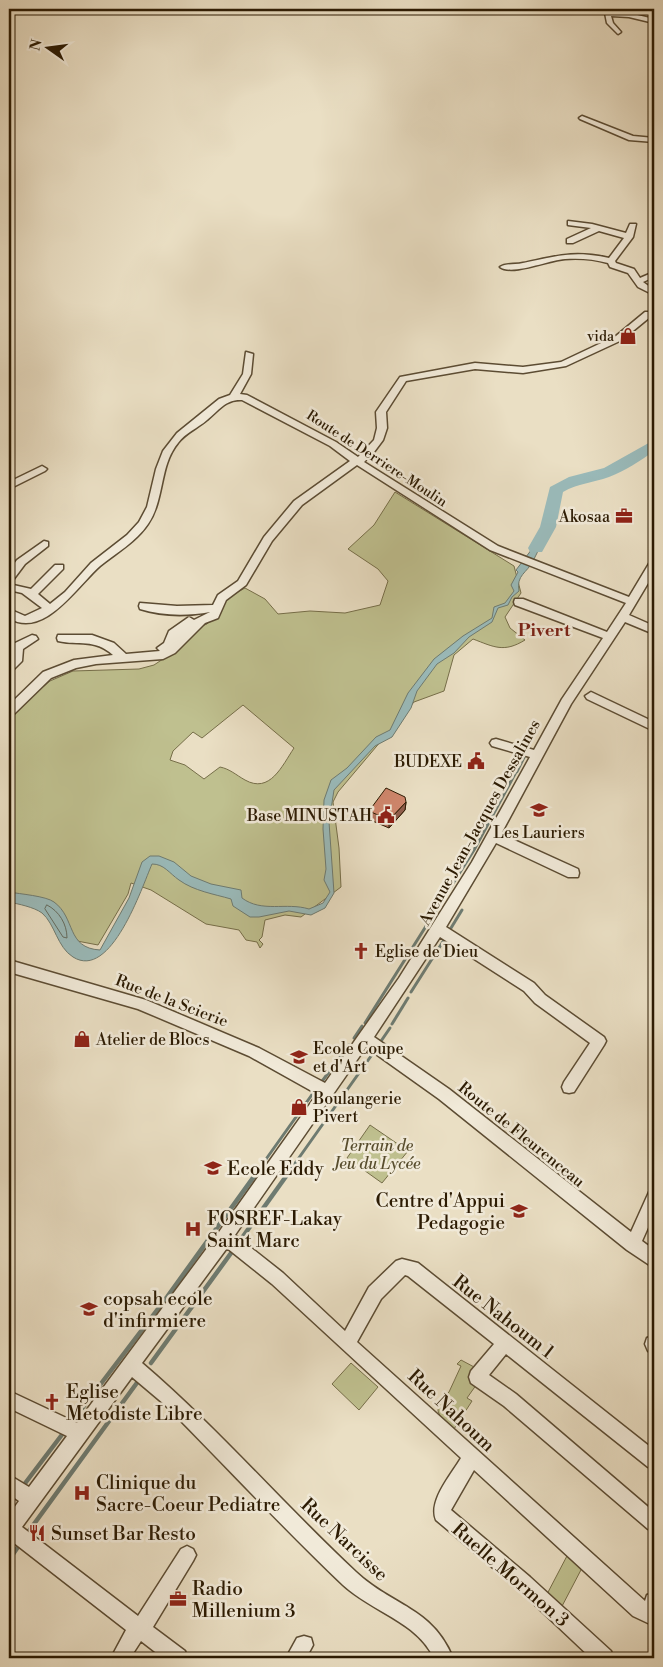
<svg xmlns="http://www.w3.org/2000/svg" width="663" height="1667" font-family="'Libre Bodoni',serif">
	<rect width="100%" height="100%" fill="#eadfc4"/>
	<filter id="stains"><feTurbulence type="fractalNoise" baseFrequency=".004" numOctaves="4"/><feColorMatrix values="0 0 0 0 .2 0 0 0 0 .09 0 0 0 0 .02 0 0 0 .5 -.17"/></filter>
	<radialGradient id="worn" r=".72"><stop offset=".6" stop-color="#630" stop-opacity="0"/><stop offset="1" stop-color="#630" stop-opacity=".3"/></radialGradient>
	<g fill="#bfc08f" stroke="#766e49" fill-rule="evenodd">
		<path d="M395,492L514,566L521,593L505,617L510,628L525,640C504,653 494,647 473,639L454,655L444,691L414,702L338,792L333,802L339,848L341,887L301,917L285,915L265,920L262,937L259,940L263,944L260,948L257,942L246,940L239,930L206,924L151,890L131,883L128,894L98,945L77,941L20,894L9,909V716L50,681L73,671L139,669L154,665L175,651L199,627L207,624L218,613L225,599L245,588L265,599L278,614L310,611L345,613L380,605L388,581L378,569L348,549L374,525ZM243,705L294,748C282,766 270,794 245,780C236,775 230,769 220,767L204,779L185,765L170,760L173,751L193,732L202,738Z"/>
		<path d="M370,1125L408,1151L382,1183L347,1158Z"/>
		<path d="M461,1360L476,1368L479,1381L467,1398L472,1401L454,1429L440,1416L438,1411L439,1401L449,1392L461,1366L457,1364Z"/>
		<path d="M351,1363L378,1387L359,1410L332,1384Z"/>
		<path d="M568,1554L582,1568L560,1610L546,1596Z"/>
	</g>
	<path fill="#9abbbb" stroke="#6e7b71" d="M551,524L552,527C547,539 538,549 533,561C527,573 516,575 519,591L512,597L508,605L498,608L492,622L469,637L454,653L437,664L417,691L411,708L392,737L375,746L334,790L329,822L334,893L325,908L311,915L289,911L259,917H250L233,906L231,899C214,894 194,891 179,880C169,873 164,864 152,864C142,887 111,981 73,957C57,947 55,924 42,913C34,907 18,904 9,902V892C20,894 46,896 54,902C76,918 66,948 100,950L129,898L142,862L150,856H159L174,862L191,876L211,884L241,890L242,898C262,913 286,902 309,909L323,903L330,892L324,880L326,869L323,829L324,800L331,780L347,768L376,737L390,730L408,693L434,659L463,636L492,618L494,607L505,603L514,591L511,585L518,572L516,570Z"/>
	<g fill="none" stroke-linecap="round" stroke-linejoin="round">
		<path stroke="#636b5f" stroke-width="1" d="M47,905C59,911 67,924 67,938L63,937L45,909Z"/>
		<path stroke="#6e7b71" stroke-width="2.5" d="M517,772L525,756"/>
		<g stroke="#6e7b71" stroke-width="3">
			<path d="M451,928L462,910"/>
			<path d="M411,992L444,940"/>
			<path d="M365,1023L474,850L517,770"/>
			<path d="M392,1024L408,998"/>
			<path d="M354,1038L362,1026"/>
			<path d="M379,1044L390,1028"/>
			<path d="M320,1084L349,1045"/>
			<path d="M259,1169L316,1089"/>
			<path d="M291,1169L376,1049"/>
		</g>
		<g stroke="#6e7b71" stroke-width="4.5">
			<path d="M239,1242L292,1168"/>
			<path d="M151,1363L234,1249"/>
			<path d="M71,1423L167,1297L260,1168"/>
			<path d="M23,1486L64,1432"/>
			<path d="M9,1505L16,1495"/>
			<path d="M26,1535L139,1380"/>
			<path d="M9,1560L20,1544"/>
		</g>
		<path fill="#9abbbb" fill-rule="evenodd" d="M654,440V451C640,461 625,471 609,477C593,483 578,483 563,492L556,527L542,552H530L528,548L540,527L550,487L569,477L604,468Z"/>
		<g stroke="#5c4c33" stroke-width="3">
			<g id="minor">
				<path d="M605,13H629L654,19V23L629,17L611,16L613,23L621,32L618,34L607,23Z"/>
				<path d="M582,116L633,136L654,138V142L629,140L580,119L579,118Z"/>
				<path d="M568,221L592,224L626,233L630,224H636L633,237L615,261L616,263L634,269L640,278L654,272V277L643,282L654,290V295L638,287L628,273L610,267L608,263C594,259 579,258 565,259C549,260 512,276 500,267C506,263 515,265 523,263C557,256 574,250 609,258L624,238L599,231L573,243H567V239L591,228L568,225Z"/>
				<path d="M645,312H654V316L650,317L622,340L566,366L523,373L475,369L406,381L386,412L387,428L383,440L374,452L364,462L498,546L629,597L650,562L654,561V573L629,615L654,626V634L625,622L571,704L501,834L578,869L579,873L578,877H568L496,843L446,927L534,983L545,995L604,1037L606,1041L604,1045L574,1092L569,1093L564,1092L562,1087L564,1082L590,1043L535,1003L524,991L440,937L374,1037L449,1089L631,1232L649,1192L654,1190V1214L642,1241L654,1250V1268L627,1250L439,1099L366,1047L235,1235L283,1273L345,1331L369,1287L396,1261L402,1259L418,1263L654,1450V1470L648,1467L506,1354L489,1375L516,1394L654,1512V1532L648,1529L504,1406L471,1383L469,1377L471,1371L494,1344L408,1276L405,1275L381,1299L357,1342L645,1601L647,1595L654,1593V1622L650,1624L633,1616L474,1470L451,1510L530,1577L611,1651L613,1658H591L518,1589L436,1520C428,1501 451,1475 461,1458L272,1284L227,1248L142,1363C218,1428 283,1504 356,1572C392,1606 432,1607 453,1658H434C416,1621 372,1612 343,1585C282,1527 224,1464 164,1404L132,1377L22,1527L138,1616L181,1549L187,1546L193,1549L196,1555L193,1561L153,1627L185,1651L187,1658H163L141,1641L130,1658H111L126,1630L9,1539V1515L19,1501L9,1494V1475L29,1487L67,1436L9,1408V1391L77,1423L219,1232L317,1094L249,1056L138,1009L9,972V960L146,1000L259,1048L325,1083L399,978L472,862L530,757L492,746L490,743L492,740L496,739L534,750L562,699L603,638L515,605L514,602L515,599H523L607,632L626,603L490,550L357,465L302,505L272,541L246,585L226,600L218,618L205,623L175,653L163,659L96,664L76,668L51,678L13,715L9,716V705L43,672L74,660L113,655C94,638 79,646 58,641L57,638L58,635H92L114,643L126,654L160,651L157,648L164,643L169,631L189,617L194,620L210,612C188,616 162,616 140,609L139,606L140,603L177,606L213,605L218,595L238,581L264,537L294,501L350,461L330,446L242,400C226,399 219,410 207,420C198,428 185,433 178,443C159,466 165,499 148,524C136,542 116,553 100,566C78,585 44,640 9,618V609L25,616L42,608L22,593L9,590V584L31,589L55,565H63V569L38,594L50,604L65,592L91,563L127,535L139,522L147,507L156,469L163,451L177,433L219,399L230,395L243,374L246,352L253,354L251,374L240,394L247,395L336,442L358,457L374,440L377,428L376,412L400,377L475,363L523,367L561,362L616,336Z"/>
				<path d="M42,466L47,469L45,471L9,489V482Z"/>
				<path d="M44,541L48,542V546L25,564L13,580L9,581V571L17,560Z"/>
				<path d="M32,635L36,636L38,639L23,649L22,661L13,670L9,671V661L12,657L13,644Z"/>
				<path d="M591,692L654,722V731L587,699L585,696Z"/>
				<path d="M653,1336H654V1353L648,1351L645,1344L647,1338Z"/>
				<path d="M304,1636L311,1638L313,1645L306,1658H286L297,1638Z"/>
			</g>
		</g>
		<use href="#minor" fill="#f1ead9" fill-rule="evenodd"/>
	</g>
	<path fill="#b2735d" stroke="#2c1b03" d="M406,802L405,810L389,828L368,819L369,811Z"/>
	<path fill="#915e4c" stroke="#2c1b03" d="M406,802L405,810L389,828V820Z"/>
	<path fill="#cf866c" stroke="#2c1b03" d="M386,788L405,797L406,802L389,820L369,811Z"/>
	<defs>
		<g id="shop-bare" transform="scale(1.35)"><path d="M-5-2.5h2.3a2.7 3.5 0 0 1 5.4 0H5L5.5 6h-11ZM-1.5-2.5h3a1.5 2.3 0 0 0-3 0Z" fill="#8f2418" stroke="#f1ead9" stroke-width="2.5" paint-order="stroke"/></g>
		<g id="office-bare" transform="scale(1.35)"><path d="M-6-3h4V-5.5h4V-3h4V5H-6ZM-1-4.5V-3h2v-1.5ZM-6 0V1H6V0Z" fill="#8f2418" stroke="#f1ead9" stroke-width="2.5" paint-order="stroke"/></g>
		<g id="civic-bare" transform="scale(1.35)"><path d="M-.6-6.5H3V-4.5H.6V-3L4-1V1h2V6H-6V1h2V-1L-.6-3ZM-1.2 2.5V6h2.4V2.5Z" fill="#8f2418" stroke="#f1ead9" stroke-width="2.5" paint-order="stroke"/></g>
		<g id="school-bare" transform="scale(1.35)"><path d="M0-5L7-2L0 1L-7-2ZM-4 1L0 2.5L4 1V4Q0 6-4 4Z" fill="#8f2418" stroke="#f1ead9" stroke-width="2.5" paint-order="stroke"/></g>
		<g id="church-bare" transform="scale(1.35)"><path d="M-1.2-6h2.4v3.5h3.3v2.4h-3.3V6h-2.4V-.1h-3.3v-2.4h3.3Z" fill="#8f2418" stroke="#f1ead9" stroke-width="2.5" paint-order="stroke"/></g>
		<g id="university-bare" transform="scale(1.35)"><path d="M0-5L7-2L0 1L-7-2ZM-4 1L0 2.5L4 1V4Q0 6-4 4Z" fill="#8f2418" stroke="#f1ead9" stroke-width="2.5" paint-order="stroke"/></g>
		<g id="hospital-bare" transform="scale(1.35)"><path d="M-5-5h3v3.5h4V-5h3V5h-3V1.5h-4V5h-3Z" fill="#8f2418" stroke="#f1ead9" stroke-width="2.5" paint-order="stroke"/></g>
		<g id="restaurant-bare" transform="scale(1.35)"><path d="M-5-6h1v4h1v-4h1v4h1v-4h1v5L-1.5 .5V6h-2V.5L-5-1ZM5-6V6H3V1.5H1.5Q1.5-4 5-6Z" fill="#8f2418" stroke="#f1ead9" stroke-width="2.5" paint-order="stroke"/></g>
	</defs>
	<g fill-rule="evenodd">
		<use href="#shop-bare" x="628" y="336"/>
		<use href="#office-bare" x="624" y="516"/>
		<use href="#civic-bare" x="476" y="761"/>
		<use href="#school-bare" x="539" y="810"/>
		<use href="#civic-bare" x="386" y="815"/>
		<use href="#church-bare" x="361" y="951"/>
		<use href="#shop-bare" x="82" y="1039"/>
		<use href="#university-bare" x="299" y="1057"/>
		<use href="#shop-bare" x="299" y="1107"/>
		<use href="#school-bare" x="213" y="1168"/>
		<use href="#school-bare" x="519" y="1211"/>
		<use href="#hospital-bare" x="193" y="1229"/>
		<use href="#university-bare" x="89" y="1309"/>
		<use href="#church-bare" x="52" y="1402"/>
		<use href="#hospital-bare" x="82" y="1493"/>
		<use href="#restaurant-bare" x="37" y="1533"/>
		<use href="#office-bare" x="178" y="1599"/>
	</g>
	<g text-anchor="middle" stroke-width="5" stroke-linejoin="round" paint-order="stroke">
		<g font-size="14" fill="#2c1b03" stroke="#f1ead9" text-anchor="end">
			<text x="614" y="341">vida</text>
		</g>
		<g font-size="14" fill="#2c1b03" stroke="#f1ead9">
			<text transform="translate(377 458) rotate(33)" y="5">Route de Derriere-Moulin</text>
		</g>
		<g font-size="16" fill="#2c1b03" stroke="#f1ead9" text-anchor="start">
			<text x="610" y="522" text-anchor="end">Akosaa</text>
			<text x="462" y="767" text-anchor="end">BUDEXE</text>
			<text x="372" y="821" text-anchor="end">Base MINUSTAH</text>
			<text x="539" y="838" text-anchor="middle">Les Lauriers</text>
			<text x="375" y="957">Eglise de Dieu</text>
			<text x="96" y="1045">Atelier de Blocs</text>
			<text x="313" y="1054">Ecole Coupe<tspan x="313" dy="18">et d'Art</tspan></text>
			<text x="313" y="1104">Boulangerie<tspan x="313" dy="18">Pivert</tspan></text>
		</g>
		<g font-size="16" fill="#2c1b03" stroke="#f1ead9">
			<text transform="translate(479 822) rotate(-61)" y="6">Avenue Jean-Jacques Dessalines</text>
			<text transform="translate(172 1000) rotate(21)" y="6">Rue de la Scierie</text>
			<text transform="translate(522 1134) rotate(39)" y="6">Route de Fleurenceau</text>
		</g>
		<g font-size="16" font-style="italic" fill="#584d2d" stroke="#f1ead9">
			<text x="377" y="1151">Terrain de<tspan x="377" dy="18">Jeu du Lycée</tspan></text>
		</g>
		<g font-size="18" font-weight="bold" fill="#7a1f14" stroke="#f1ead9">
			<text x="544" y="636">Pivert</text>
		</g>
		<g font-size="19" fill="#2c1b03" stroke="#f1ead9" text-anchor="start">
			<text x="227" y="1175">Ecole Eddy</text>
			<text x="505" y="1207" text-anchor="end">Centre d'Appui<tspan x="505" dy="22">Pedagogie</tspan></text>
			<text x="207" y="1225">FOSREF-Lakay<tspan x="207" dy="22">Saint Marc</tspan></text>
			<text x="103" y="1305">copsah ecole<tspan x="103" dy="22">d'infirmiere</tspan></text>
			<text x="66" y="1398">Eglise<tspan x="66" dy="22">Metodiste Libre</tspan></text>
			<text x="96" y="1489">Clinique du<tspan x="96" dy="22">Sacre-Coeur Pediatre</tspan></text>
			<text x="51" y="1540">Sunset Bar Resto</text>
			<text x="192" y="1595">Radio<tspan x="192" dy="22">Millenium 3</tspan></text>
		</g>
		<g font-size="19" fill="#2c1b03" stroke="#f1ead9">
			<text transform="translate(504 1316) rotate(38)" y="7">Rue Nahoum 1</text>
			<text transform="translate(452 1410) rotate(43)" y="7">Rue Nahoum</text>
			<text transform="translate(345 1539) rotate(43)" y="7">Rue Narcisse</text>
			<text transform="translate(511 1574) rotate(41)" y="7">Ruelle Mormon 3</text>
		</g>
	</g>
	<rect width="663" height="1667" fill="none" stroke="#eadfc4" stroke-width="30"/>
	<rect x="10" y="10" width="643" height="1647" fill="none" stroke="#2c1b03" stroke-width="2.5"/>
	<rect x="15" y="15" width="633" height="1637" fill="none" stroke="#2c1b03"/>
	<g transform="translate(48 48) rotate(284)" stroke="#f1ead9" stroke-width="4" paint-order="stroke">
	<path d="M0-4L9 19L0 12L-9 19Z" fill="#2c1b03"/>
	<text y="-8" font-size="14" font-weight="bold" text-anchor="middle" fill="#2c1b03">N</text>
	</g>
	<rect width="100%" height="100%" filter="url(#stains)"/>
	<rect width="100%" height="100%" fill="url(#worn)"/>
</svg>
